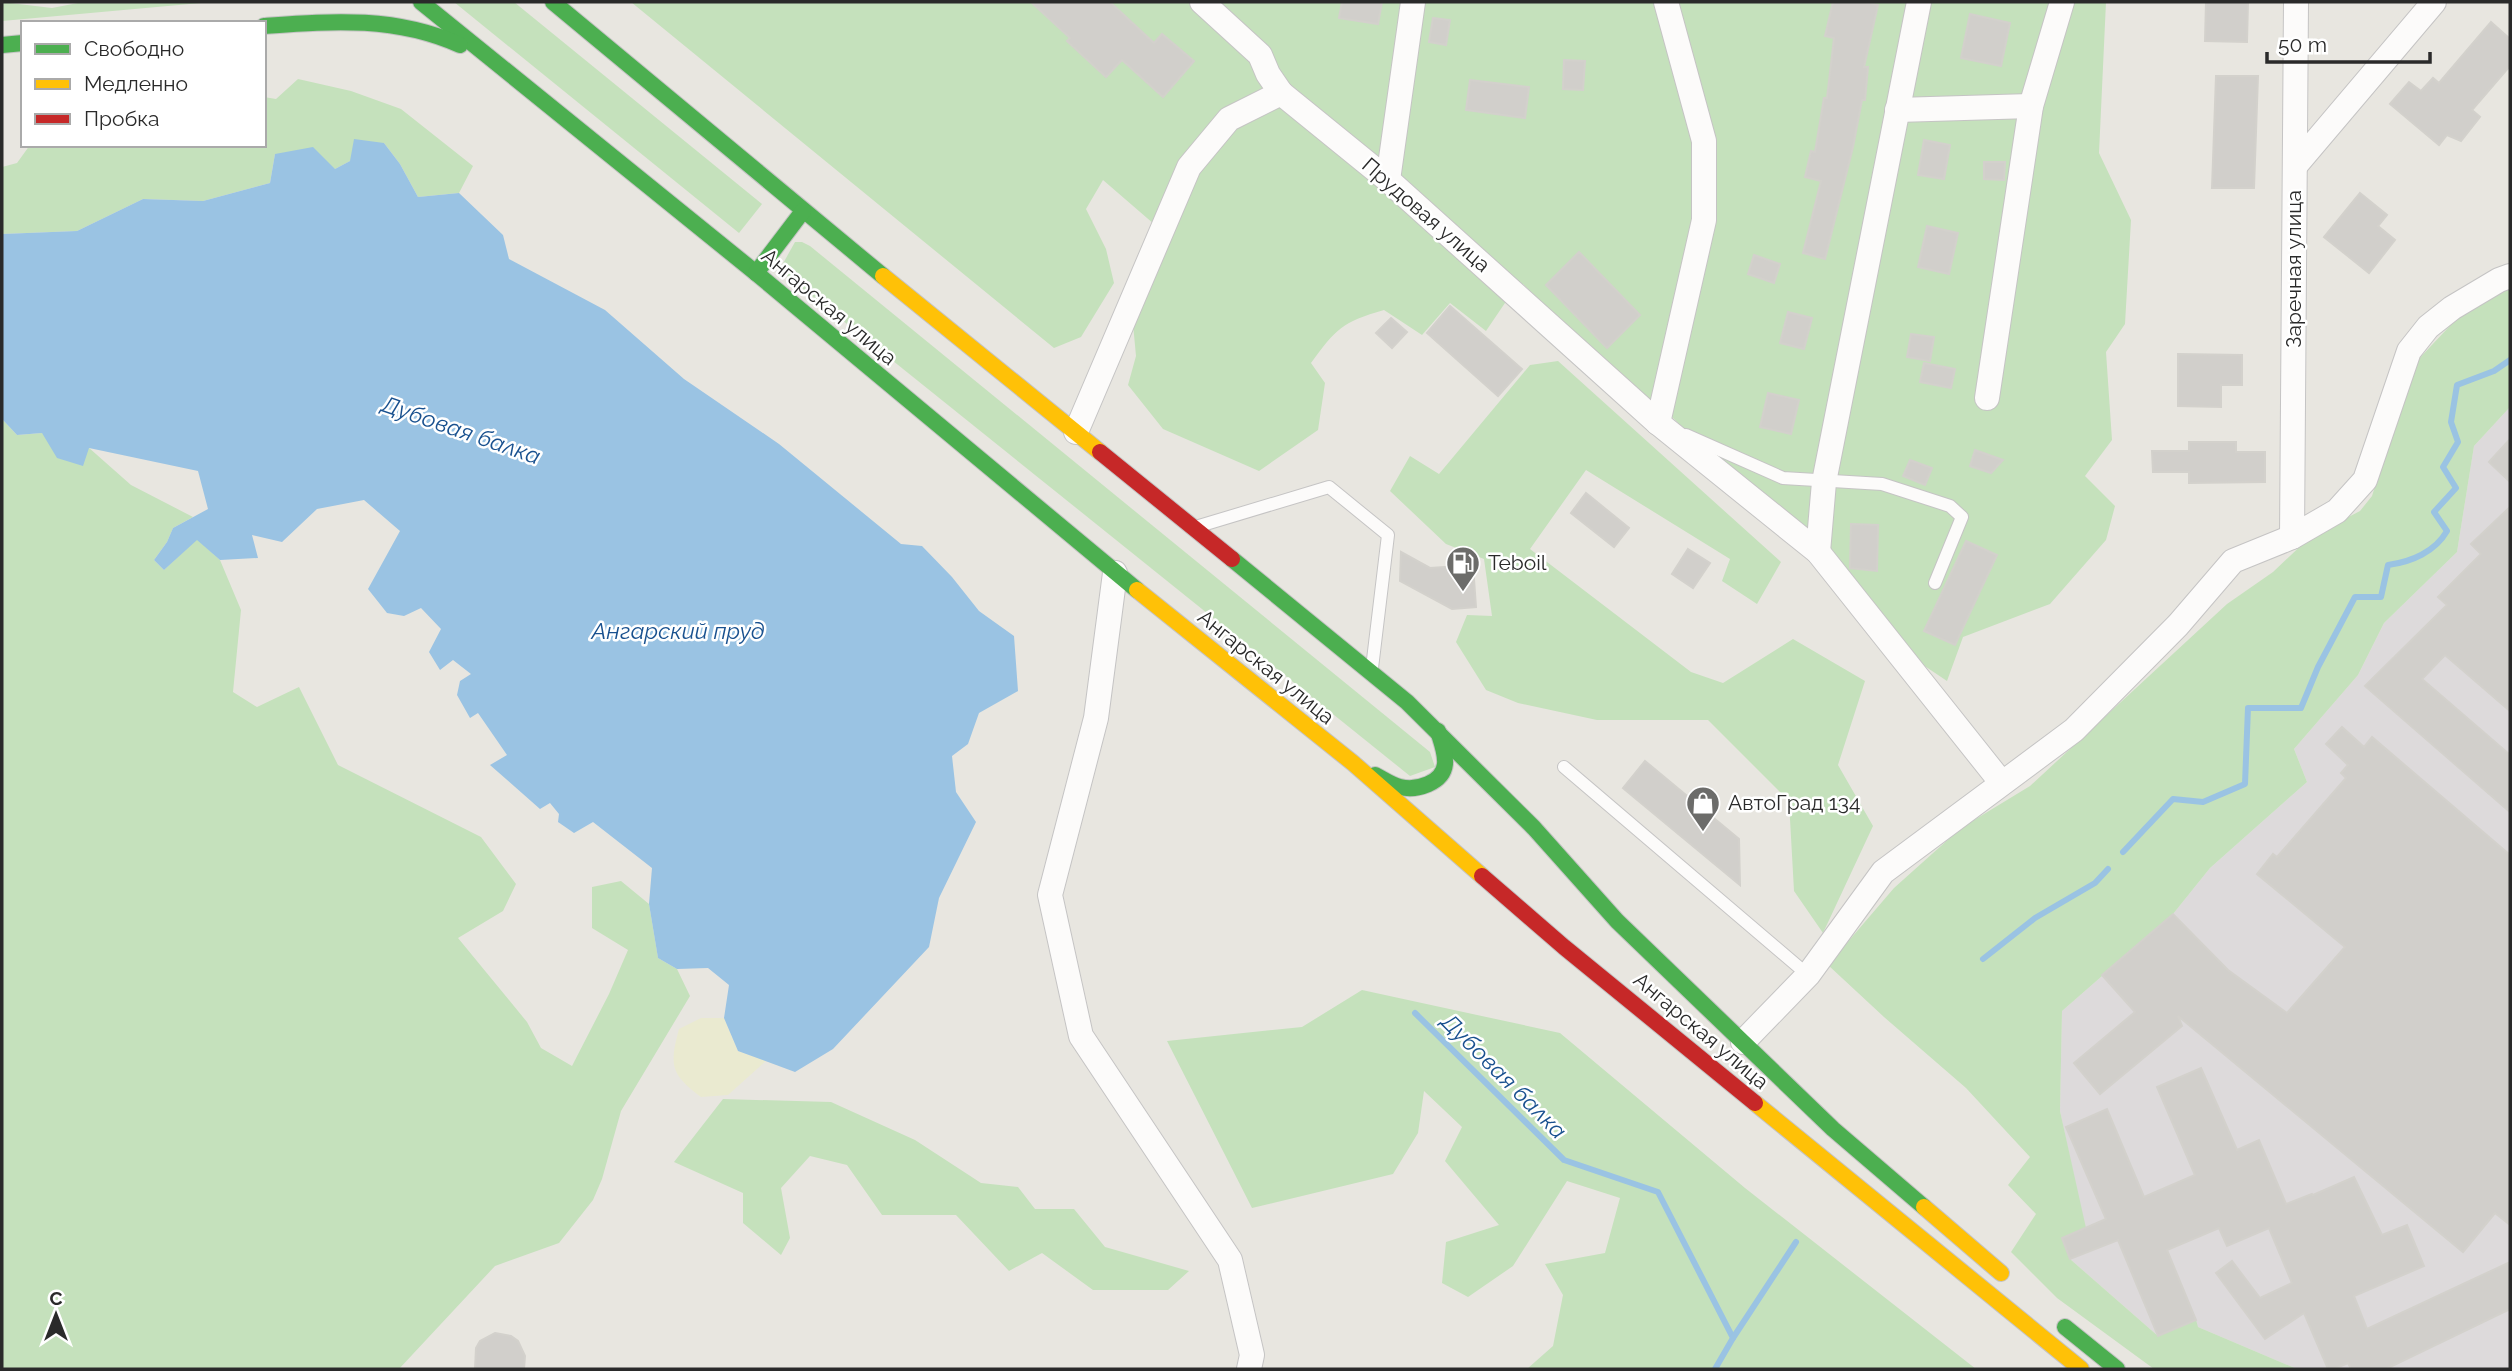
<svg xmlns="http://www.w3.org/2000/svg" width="2512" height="1371" font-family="Raleway,sans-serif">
	<rect width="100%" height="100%" fill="#e8e6e0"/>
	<path fill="#dddadb" d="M2510,407V1369H2297L2198,1327L2158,1336L2070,1259L2062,1238L2085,1228L2060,1111L2062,1011L2173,914L2210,868L2307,782L2294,749L2358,675L2384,623L2457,552L2474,446Z"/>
	<g fill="#c5e1bc">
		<path d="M2,2L52,8L83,2H212L2,21Z"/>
		<path d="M454,2H514L762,204L739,233Z"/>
		<path d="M631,2H2106L2099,153L2131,220L2125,324L2106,352L2112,440L2085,476L2115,506L2106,540L2050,604L1963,637L1947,681L1859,622L1776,519L1673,418L1634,391L1523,284L1507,300L1486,331L1450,303L1422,335L1384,310C1342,322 1336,329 1311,363L1325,383L1318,430L1259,471L1163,429L1128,385L1136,356L1133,324L1169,237L1103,180L1086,209L1106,249L1114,283L1081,337L1054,348Z"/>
		<path d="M298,79L351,91L401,109L473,166L459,193L418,197L400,164L384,143L335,169L275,154L270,183L203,201L143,199L77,231L2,234V167L17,163L30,145H264V97L276,99Z"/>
		<path d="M795,242H802L810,246L1430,752L1435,767L1410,776L786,275L781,267Z"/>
		<path d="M2510,286V407L2474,446L2457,552L2384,623L2358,675L2294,749L2307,782L2210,868L2173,914L2062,1011L2060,1111L2086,1228L2062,1238L2070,1259L2158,1336L2196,1320L2198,1327L2297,1369H2154L2057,1298L2011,1252L2036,1214L2008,1185L2030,1157L1966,1088L1884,1017L1828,965L1894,888L1961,828L2030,786L2227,604L2273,572L2310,537L2360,511L2372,496L2414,364L2463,312Z"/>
		<path d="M1558,361L1781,562L1757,604L1722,581L1730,559L1586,470L1530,549L1691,672L1723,683L1793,639L1865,681L1838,765L1873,826L1823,933L1794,891L1789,801L1708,720H1597L1518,703L1486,690L1456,642L1467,615L1492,616L1484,559L1446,544L1390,491L1410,456L1439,474L1530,365Z"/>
		<path d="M2,419L17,435L42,433L88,447L131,485L193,517L173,528L167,542L154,560L164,570L197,539L220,560L241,610L233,692L257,707L299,687L338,765L481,837L516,884L503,911L458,938L527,1022L541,1048L572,1066L609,994L628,950L592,928V887L621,881L649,904L658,958L677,969L690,996L621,1111L602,1179L593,1200L559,1243L495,1266L399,1369H2Z"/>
		<path d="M1362,990L1560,1033L1745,1188L1976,1369H1527L1553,1346L1563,1295L1545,1264L1605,1253L1620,1198L1567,1181L1513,1266L1468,1297L1442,1283L1446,1242L1499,1225L1445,1161L1462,1127L1424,1091L1418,1133L1393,1174L1252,1208L1167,1041L1302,1027Z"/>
		<path d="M723,1099L831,1102L915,1140L981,1183L1018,1187L1035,1209H1074L1105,1247L1189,1271L1168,1290H1093L1042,1253L1009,1271L956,1215H882L847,1165L810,1156L781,1188L790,1238L781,1255L743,1223V1193L674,1162Z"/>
	</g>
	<path fill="#eaead0" d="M701,1018H724L738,1051L766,1061L728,1095L701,1097C671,1074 669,1066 679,1029Z"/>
	<path fill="#9ac3e3" d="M354,139L384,143L400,164L418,197L459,193L503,235L509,259L605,310L684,379L779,444L901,544L922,546L952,577L979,611L1014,636L1018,691L979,713L968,744L952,756L956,792L976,822L939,898L929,947L833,1049L795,1072L738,1051L724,1018L729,985L708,968L677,969L658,958L649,904L652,868L593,822L574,833L558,822L559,814L550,803L540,809L490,765L507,755L478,713L470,718L457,695L460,681L471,674L453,660L440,670L429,652L441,629L421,608L404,616L387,613L368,589L400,531L364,500L317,509L282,542L252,535L258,558L220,560L197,540L164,570L154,560L167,542L173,528L208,509L198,471L89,448L83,466L57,458L42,433L17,435L2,419V234L77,231L143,199L203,201L270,183L275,154L313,147L335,169L350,161Z"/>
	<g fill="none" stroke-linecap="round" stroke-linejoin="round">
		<g stroke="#9ac3e3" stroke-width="6">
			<path d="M2123,852L2173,799L2203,802L2245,784L2248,708H2301L2318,667L2355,597H2381L2388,565C2411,562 2435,552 2447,531L2434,512L2456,488L2443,467L2458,442L2451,422L2457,385L2494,371L2510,360"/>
			<path d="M1983,959L2035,918L2095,883L2108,869"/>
			<path d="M1415,1013L1564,1160L1658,1192L1733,1338L1715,1369"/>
			<path d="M1733,1338L1796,1242"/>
		</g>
	</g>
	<g fill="#d1cfcb" stroke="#d3d1cc" stroke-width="2">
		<path d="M1031,2H1110L1154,43L1162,34L1194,61L1163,97L1122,60L1106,77L1067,41L1070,38Z"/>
		<path d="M1342,2H1382L1378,24L1339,18Z"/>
		<path d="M1833,2H1865L1878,5L1864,67H1868L1865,100H1862L1853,147L1825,259L1803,253L1821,181L1805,177L1811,151L1815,152L1824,98H1827L1834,38L1825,36Z"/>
		<path d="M2206,2H2248L2247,42L2205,41Z"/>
		<path d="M1970,14L2010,23L2001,66L1961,58Z"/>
		<path d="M1433,18L1450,20L1446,45L1429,42Z"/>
		<path d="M2491,22L2510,39V66L2472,110L2480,117L2461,141L2447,135L2439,145L2390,104L2409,82L2421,91L2433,78L2439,83Z"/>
		<path d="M1564,60L1585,61L1583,90L1563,89Z"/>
		<path d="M2216,76H2258L2254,188H2212Z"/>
		<path d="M1470,80L1529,87L1525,118L1466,110Z"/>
		<path d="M1924,140L1950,145L1944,179L1918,175Z"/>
		<path d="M1984,162H2005L2004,180L1984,179Z"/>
		<path d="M2360,193L2387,215L2378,226L2395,240L2369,273L2324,237Z"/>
		<path d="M1927,226L1958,233L1949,274L1918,267Z"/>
		<path d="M1579,252L1640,315L1607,348L1546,285Z"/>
		<path d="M1754,255L1780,264L1774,283L1748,274Z"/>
		<path d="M1450,306L1522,369L1498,396L1427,333Z"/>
		<path d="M1788,312L1812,318L1804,349L1780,343Z"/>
		<path d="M1391,318L1407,332L1392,348L1376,333Z"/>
		<path d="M1911,334L1934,337L1930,361L1907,357Z"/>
		<path d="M2178,354L2242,355V385H2221V407L2178,406Z"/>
		<path d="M1924,363L1955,369L1951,388L1920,382Z"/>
		<path d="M1768,393L1799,400L1791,434L1760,427Z"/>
		<path d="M2510,439V482L2489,462Z"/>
		<path d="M2189,442H2236V452H2265V482L2189,483V472H2153L2152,451H2189Z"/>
		<path d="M1975,450L2003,460L1991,473L1970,466Z"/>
		<path d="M1910,460L1932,468L1925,485L1903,476Z"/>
		<path d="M1586,493L1629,528L1614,547L1571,513Z"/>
		<path d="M2510,507V711L2445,655L2422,679L2510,755V812L2365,686L2447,605L2438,597L2481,554L2471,544Z"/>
		<path d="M1851,524L1878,525L1877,571L1850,568Z"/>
		<path d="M1966,541L1997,555L1955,645L1924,631Z"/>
		<path d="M1688,549L1710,563L1693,588L1672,574Z"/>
		<path d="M1401,552L1430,568L1473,565L1476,607L1452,609L1400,581Z"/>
		<path d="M2342,727L2364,747L2372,737L2510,855V1225L2495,1213L2463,1252L2178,1016L2182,1026L2100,1094L2074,1063L2135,1012L2102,975L2173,914L2228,970L2287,1013L2345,947L2257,874L2273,854L2277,857L2346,778L2341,773L2348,765L2326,744Z"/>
		<path d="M1645,761L1739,839L1740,885L1623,788Z"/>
		<path d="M2201,1068L2237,1150L2259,1140L2286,1204L2312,1194L2313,1195L2354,1177L2382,1235L2407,1225L2424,1266L2354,1296L2367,1329L2510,1262V1309L2386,1369H2351L2348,1363L2334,1369H2328L2304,1313L2265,1339L2216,1273L2232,1261L2260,1298L2292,1283L2269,1228L2227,1246L2219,1228L2167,1250L2196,1320L2158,1336L2118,1240L2070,1259L2062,1238L2106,1219L2066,1127L2107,1109L2144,1197L2195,1175L2157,1087Z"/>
		<path d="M495,1333L511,1336L518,1341L525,1356L524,1369H475L476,1348L480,1341Z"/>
	</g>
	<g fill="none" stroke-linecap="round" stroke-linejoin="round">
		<g stroke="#c5c4c4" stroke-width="14">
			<g id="lane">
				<path d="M1686,435L1783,478L1882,484L1950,506L1962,517L1935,583"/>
				<path d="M1199,526L1329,487L1388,535L1372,668"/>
				<path d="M1564,767L1808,975"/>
			</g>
		</g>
		<g stroke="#c5c4c4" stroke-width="26">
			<g id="street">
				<path d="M1202,2L1260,55L1268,74L1281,93L1388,180L1658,423L1818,552L2001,782"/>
				<path d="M1897,110L2031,106"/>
				<path d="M2295,166L2434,2"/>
				<path d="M1388,180L1413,2"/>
				<path d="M1987,398L2031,106L2062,2"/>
				<path d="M1658,423L1704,220V141L1666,2"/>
				<path d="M1076,432L1189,167L1229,119L1281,93"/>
				<path d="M2292,537L2296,2"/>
				<path d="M1818,552L1824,482L1919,2"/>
				<path d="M1115,573L1096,718L1050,895L1081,1036L1230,1260L1252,1355L1249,1369"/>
				<path d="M1743,1042L1808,975L1883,872L2074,730L2178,625L2233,561L2292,537L2337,511L2365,480L2409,351L2428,327L2452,308L2499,280L2510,276"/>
			</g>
		</g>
		<g stroke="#c5c4c4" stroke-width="18">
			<g id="fast">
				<path d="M421,2L756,273L1137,590"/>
				<path d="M553,2L883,276"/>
				<path d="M264,26C333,21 395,16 460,45"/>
				<path d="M2,45L23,43"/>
				<path d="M756,273L803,211"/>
				<path d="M1232,559L1407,702L1534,828L1617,921L1833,1129L1924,1207"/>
				<path d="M1375,775C1383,779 1391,785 1400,787C1417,791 1443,783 1445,764C1446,753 1441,741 1438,731"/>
				<path d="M2065,1327L2117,1369"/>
			</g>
		</g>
		<g stroke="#c5c4c4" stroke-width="18">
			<g id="slow">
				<path d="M883,276L1100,452"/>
				<path d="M1137,590L1353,763L1482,876"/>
				<path d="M1755,1103L2081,1369"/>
				<path d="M1924,1207L2001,1273"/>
			</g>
		</g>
		<g stroke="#c5c4c4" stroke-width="18">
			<g id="jam">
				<path d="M1100,452L1232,559"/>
				<path d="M1482,876L1564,947L1755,1103"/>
			</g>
		</g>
		<use href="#lane" stroke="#fcfbfa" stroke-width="12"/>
		<use href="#street" stroke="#fcfbfa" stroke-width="24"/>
		<use href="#fast" stroke="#4caf50" stroke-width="16"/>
		<use href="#slow" stroke="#ffc107" stroke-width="16"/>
		<use href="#jam" stroke="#c62828" stroke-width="16"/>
	</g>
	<defs>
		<g id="fuel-pin" transform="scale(1.75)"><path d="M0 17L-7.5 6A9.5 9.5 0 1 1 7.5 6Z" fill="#6c6c6a" stroke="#fff"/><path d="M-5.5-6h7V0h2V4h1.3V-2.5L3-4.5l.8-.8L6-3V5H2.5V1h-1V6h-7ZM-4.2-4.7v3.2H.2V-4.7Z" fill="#fff"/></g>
		<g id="shop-pin" transform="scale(1.75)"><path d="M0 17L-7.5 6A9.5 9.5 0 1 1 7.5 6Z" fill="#6c6c6a" stroke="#fff"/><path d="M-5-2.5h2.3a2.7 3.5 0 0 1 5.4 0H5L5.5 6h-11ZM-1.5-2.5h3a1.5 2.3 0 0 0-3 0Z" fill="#fff"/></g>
	</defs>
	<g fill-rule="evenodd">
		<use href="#fuel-pin" x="1463" y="563"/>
		<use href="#shop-pin" x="1703" y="803"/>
	</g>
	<g text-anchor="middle" stroke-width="5" stroke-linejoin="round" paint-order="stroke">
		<g font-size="21" fill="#2a2a2a" stroke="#fff">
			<text transform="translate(1426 215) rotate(41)" y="7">Прудовая улица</text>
			<text transform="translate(2294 269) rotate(-90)" y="7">Заречная улица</text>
			<text transform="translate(829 307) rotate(40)" y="7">Ангарская улица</text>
			<text transform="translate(1266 667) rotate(39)" y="7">Ангарская улица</text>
			<text transform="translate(1701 1031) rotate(40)" y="7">Ангарская улица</text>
		</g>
		<g font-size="21" fill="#2a2a2a" stroke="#fff" text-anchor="start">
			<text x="1488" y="570">Teboil</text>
			<text x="1728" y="810">АвтоГрад 134</text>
		</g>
		<g font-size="23" font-style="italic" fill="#19518f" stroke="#fff">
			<text transform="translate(461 430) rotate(19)" y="8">Дубовая балка</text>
			<text x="678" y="639">Ангарский пруд</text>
			<text transform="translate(1504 1076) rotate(45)" y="8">Дубовая балка</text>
		</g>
	</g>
	<rect width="2512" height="1371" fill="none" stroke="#2a2a2a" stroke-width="7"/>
	<rect x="21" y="21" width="245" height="126" fill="#ffffff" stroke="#aaaaaa" stroke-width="2"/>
	<rect x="35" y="44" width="35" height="10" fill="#4caf50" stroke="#aaaaaa" stroke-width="2"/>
	<text x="84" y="56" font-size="21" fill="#2a2a2a">Свободно</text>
	<rect x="35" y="79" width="35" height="10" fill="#ffc107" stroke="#aaaaaa" stroke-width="2"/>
	<text x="84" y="91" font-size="21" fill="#2a2a2a">Медленно</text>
	<rect x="35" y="114" width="35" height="10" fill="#c62828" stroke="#aaaaaa" stroke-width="2"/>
	<text x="84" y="126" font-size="21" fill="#2a2a2a">Пробка</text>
	<g transform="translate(56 1315)" stroke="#ffffff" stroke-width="5" paint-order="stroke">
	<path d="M0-5L12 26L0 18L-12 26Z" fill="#2a2a2a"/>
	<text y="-10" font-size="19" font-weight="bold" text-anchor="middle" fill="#2a2a2a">С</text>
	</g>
	<path d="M2267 52v10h163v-10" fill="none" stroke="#2a2a2a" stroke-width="3.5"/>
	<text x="2278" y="52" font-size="21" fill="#2a2a2a" stroke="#ffffff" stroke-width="5" paint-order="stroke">50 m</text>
</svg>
